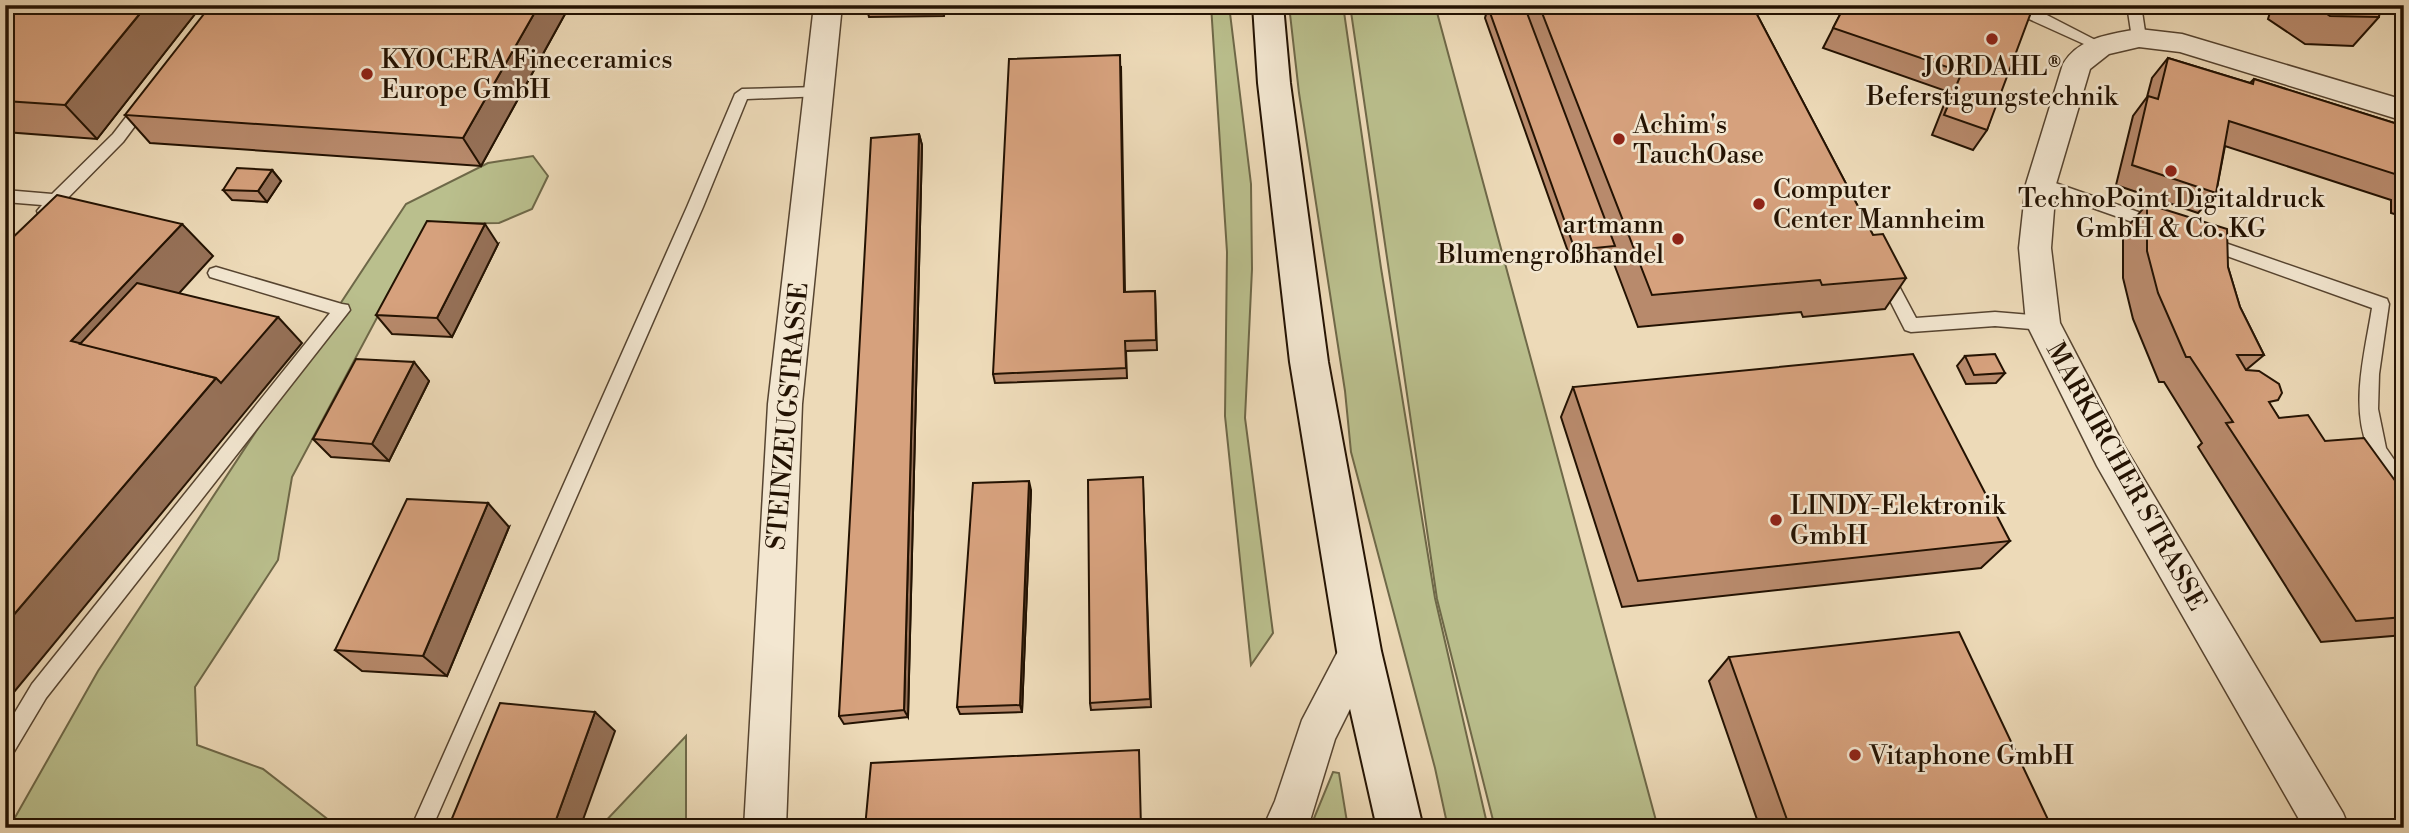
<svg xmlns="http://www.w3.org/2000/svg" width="2409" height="833" font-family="'Libre Bodoni',serif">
	<rect width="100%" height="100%" fill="#eddab8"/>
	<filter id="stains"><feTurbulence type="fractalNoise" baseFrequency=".00286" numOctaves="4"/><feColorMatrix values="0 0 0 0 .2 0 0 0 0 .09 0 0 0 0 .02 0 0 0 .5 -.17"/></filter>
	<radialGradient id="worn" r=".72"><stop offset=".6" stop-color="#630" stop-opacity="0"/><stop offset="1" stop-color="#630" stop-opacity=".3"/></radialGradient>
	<g fill="#babf8d" stroke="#6e6848" stroke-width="2">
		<path d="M1211,5H1229L1251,184L1252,269L1245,418L1273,633L1251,665L1225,416L1227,252Z"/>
		<path d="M1289,5H1343L1381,268L1435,598L1488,828H1448L1435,768L1351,452L1345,391L1299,93Z"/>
		<path d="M1350,5H1435L1658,828H1495L1437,599Z"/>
		<path d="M533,156L548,176L532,209L499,223L427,224L292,477L278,560L195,687L197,745L263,769L339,828H9L98,671L406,204L488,163Z"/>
		<path d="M686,736V828H599Z"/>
		<path d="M1333,772L1339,773L1348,828H1310Z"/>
	</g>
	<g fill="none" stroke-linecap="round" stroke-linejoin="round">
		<g stroke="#564430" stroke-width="3">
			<g id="lane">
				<path d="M1998,5H2020L2043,13L2107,46L2100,51L2095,49Z"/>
				<path d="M2127,5H2141L2146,38L2144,41L2139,43L2132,38Z"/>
				<path d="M818,87L823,88L825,92L823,96L747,99L703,207L432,828H411L687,207L735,94L742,89Z"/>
				<path d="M145,98L152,103L123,142L51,215H39L37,211L42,205L5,202V190L52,194L113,134L140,99Z"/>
				<path d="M2041,178L2164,221L2166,225L2158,231L2036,188L2033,184Z"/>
				<path d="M2205,236L2387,299L2389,304L2379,374L2378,409L2386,448L2404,474V497L2398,495C2387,479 2375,465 2368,448C2350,405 2365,352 2372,308L2199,246L2197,242Z"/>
				<path d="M216,267L342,304L348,305L350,310L46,698L12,755L5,758V729L32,684L330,313L210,277L208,273L210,269Z"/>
				<path d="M1885,269L1891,271L1916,318L1995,312L2043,316L2049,318L2051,323L2049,328L2043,330L1995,326L1911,332L1905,330L1877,275Z"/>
			</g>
		</g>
		<g stroke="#564430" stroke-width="3">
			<g id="street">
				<path d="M814,5H842L802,404L786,828H744L768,404Z"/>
				<path d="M2139,29L2182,34L2404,100V121L2180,52L2139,47L2109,54L2090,69L2056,184L2051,248L2060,323L2123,444L2343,813L2349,828H2304L2097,466L2026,323L2019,248L2026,184L2063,64C2079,37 2111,34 2139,29Z"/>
				<path d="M1359,633L1373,638L1379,651L1335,739L1309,824L1307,828H1263L1275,801L1302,720L1345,638Z"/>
			</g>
		</g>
		<g stroke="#231202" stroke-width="4">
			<path id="secondary" d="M1253,5H1283L1290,83L1328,362L1381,651L1423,828H1377L1337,651L1290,362L1258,83Z"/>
		</g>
		<use href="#lane" fill="#f3e7d1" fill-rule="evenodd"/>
		<use href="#street" fill="#f3e7d1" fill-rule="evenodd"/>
		<use href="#secondary" fill="#f3e7d1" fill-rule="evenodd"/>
	</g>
	<g fill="#b88a6c" stroke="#231202" stroke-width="2">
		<path d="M5,5H202L97,139L5,132Z"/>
		<path d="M570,5L481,166L150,143L125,115Z"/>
		<path d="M866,5H945L944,16L869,17Z"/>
		<path d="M1505,5H1752L1873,235L1906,278L1885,309L1803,317L1801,312L1638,327L1611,256L1571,260L1485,18L1488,7Z"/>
		<path d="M1845,5H2027L1987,130L1973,150L1932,135L1949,92L1823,48Z"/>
		<path d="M2264,5H2404V14L2380,7L2379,17L2353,46L2305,44L2268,19L2271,9Z"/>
		<path d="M2168,58L2250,83L2254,79L2404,126V217L2391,213V200L2225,146L2216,193L2198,213L2116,185L2133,116L2147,97L2152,78Z"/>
		<path d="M1121,66L1125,292L1155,291L1157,350L1126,351L1127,378L995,383L993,374Z"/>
		<path d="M919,134L922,145L908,717L844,724L839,716Z"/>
		<path d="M272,170L281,181L267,202L232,200L223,190Z"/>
		<path d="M2147,204L2228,267L2240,307L2264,355L2246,370L2279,418L2325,441L2404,493V635L2321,642L2198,447L2202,443L2164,382H2159L2133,319L2123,278V232Z"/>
		<path d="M498,244L452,337L392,334L376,315Z"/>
		<path d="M1965,356L2005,373L1996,383L1966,384L1957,366Z"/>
		<path d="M414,362L429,381L389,461L331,457L313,439Z"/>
		<path d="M1573,387L2010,541L1981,568L1622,607L1561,417Z"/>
		<path d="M1143,486L1151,707L1091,710L1090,703Z"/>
		<path d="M1031,490L1022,712L960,714L957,707Z"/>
		<path d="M509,527L447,676L362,671L335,650Z"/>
		<path d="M1729,657L2052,828H1760L1709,681Z"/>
	</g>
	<g fill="#967158" stroke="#231202" stroke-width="2">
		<path d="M147,5H202L97,139L65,105Z"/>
		<path d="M539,5H570L481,166L463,138Z"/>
		<path d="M942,5H945L944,16Z"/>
		<path d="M919,134L922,145L908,717L904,710Z"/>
		<path d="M272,170L281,181L267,202L258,191Z"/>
		<path d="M182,224L213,256L120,358L71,341Z"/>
		<path d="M485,224L498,244L452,337L437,318Z"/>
		<path d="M278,317L302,343L5,703V625L216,378Z"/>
		<path d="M414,362L429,381L389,461L372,444Z"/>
		<path d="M1029,481L1031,490L1022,712L1020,705Z"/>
		<path d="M488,503L509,527L447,676L423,656Z"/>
		<path d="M595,712L615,731L580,828H553Z"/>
	</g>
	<g fill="#d6a17d" stroke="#231202" stroke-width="2">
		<path d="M5,5H147L65,105L5,101Z"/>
		<path d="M211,5H539L463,138L125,115Z"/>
		<path d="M866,5H929L866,6Z"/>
		<path d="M1505,5H1524L1615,246L1575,250L1488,7Z"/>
		<path d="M1539,5H1752L1873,235L1883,234L1906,278L1822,285L1820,280L1652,295Z"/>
		<path d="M1845,5H2027L2033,7L1987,130L1944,115L1962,72L1833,28Z"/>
		<path d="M2314,5H2380L2379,17L2330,16Z"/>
		<path d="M1120,55L1124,292L1155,291L1156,340L1125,341L1126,368L993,374L1009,59Z"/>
		<path d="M2168,58L2253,84L2254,79L2404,126V177L2229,121L2216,193L2132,165L2148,96L2158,99Z"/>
		<path d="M919,134L904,710L839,716L871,138Z"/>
		<path d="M237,168L272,170L258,191L223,190Z"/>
		<path d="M57,195L182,224L71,341L216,378L5,625V245Z"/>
		<path d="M2147,204L2227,229L2228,267L2240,307L2264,355H2237L2246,370L2259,371L2279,384L2282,393L2278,400L2269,402L2279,418L2308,415L2325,441L2364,438L2404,493V617L2356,621L2226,423L2233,422L2190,357H2186L2158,293L2147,251Z"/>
		<path d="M427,221L485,224L437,318L376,315Z"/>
		<path d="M137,283L278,317L221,383L216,378L80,344Z"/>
		<path d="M1913,354L2010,541L1638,581L1573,387Z"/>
		<path d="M1995,354L2005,373L1974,375L1965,356Z"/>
		<path d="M356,359L414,362L372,444L313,439Z"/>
		<path d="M1143,477L1150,699L1090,703L1088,480Z"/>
		<path d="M1029,481L1020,705L957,707L973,483Z"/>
		<path d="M407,499L488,503L423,656L335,650Z"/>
		<path d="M1959,632L2052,828H1790L1729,657Z"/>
		<path d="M500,703L595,712L553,828H448Z"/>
		<path d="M1139,750L1141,828H865L871,763Z"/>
	</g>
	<g fill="#8f2418" stroke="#f3e7d1" stroke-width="2.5">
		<circle cx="1992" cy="39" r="7"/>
		<circle cx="367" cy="74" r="7"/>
		<circle cx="1619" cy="139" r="7"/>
		<circle cx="2171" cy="171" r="7"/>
		<circle cx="1759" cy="204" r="7"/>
		<circle cx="1678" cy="239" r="7"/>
		<circle cx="1776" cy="520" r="7"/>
		<circle cx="1855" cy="755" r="7"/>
	</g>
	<g text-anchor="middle" stroke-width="5" stroke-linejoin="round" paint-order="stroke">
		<g font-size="26" fill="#231202" stroke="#f3e7d1" text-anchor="start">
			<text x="381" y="68">KYOCERA Fineceramics<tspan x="381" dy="30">Europe GmbH</tspan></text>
			<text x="1992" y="75" text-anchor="middle">JORDAHL®<tspan x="1992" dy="30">Beferstigungstechnik</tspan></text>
			<text x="1633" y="133">Achim's<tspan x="1633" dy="30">TauchOase</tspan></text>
			<text x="1773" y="198">Computer<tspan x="1773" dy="30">Center Mannheim</tspan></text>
			<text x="2171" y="207" text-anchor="middle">TechnoPoint Digitaldruck<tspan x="2171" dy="30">GmbH &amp; Co. KG</tspan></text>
			<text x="1664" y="233" text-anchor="end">artmann<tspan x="1664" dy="30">Blumengroßhandel</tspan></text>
			<text x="1790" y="514">LINDY-Elektronik<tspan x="1790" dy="30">GmbH</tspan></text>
			<text x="1869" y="764">Vitaphone GmbH</text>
		</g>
		<g font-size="26" fill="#231202" stroke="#f3e7d1">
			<text transform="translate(787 416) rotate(-85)" y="9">STEINZEUGSTRASSE</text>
			<text transform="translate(2127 476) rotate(61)" y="9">MARKIRCHER STRASSE</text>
		</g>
	</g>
	<rect width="2409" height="833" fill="none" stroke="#eddab8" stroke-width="28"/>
	<rect x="7" y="7" width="2395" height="819" fill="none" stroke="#231202" stroke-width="3.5"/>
	<rect x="14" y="14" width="2381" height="805" fill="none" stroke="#231202" stroke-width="2"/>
	<rect width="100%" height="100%" filter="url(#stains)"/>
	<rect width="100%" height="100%" fill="url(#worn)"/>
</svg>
